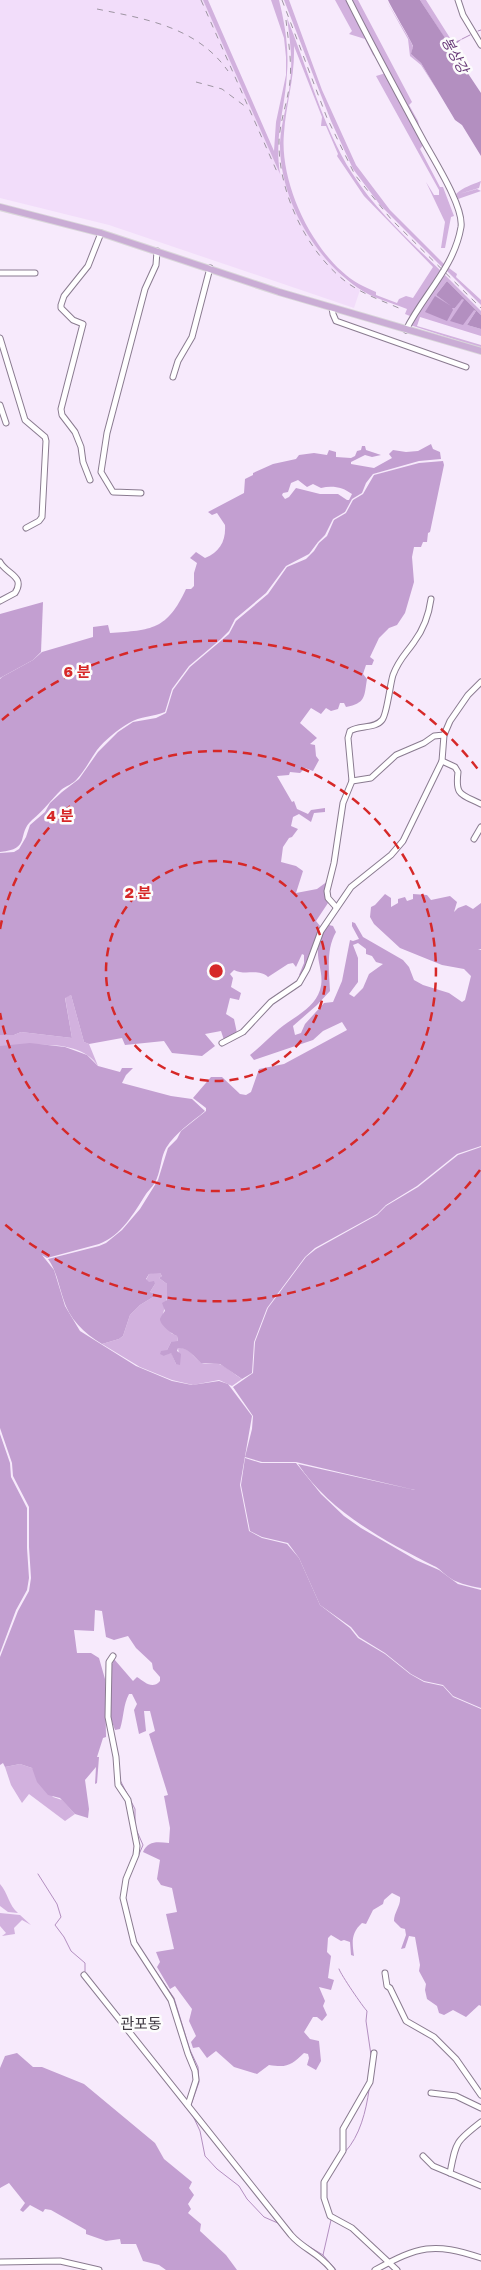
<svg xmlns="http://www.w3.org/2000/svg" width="481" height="2270" font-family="'Golos Text','Noto Sans KR',sans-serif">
	<rect width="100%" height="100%" fill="#f7eafc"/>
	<path fill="#f2ddfa" d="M0,0H203L301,218L334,267L345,280L360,290L354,308L109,225L0,198Z"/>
	<g fill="#d2b1de" fill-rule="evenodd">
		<path d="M203,0H208L274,151L276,122L286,75V57L284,38L271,0H279C285,24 289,49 287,73C285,110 274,135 280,174Z"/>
		<path d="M284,0H289L322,90L356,165L390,210L446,266L444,269L380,205L353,169L331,121Z"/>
		<path d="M335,0H347L379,60L373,55L365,39L349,34L352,31Z"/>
		<path d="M351,0H358L412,102L409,105L418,121L421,133Z"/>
		<path d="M386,0L411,42L413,47L411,54L421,63L437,90L421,65L410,56L408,39Z"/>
		<path d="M420,0H426L450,38L456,40L450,44L446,40Z"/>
		<path d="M287,18C308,69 323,128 352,173C376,211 410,241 442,272L410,316L405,314L407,309C392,303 372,298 358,288C314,258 279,198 280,143C281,122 288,103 290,83C293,61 290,40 287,18ZM294,46L322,117L321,126H326L338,154L337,156L364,196L433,267L413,298L406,296L399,299L397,303L376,295V292C370,289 364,287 359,284C314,258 279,184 284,133C286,103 295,78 294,46Z"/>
		<path d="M386,73L423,145L420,149L440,187H443L454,216L451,217L445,248H441L445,222L426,182L434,195H439V190L376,76Z"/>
		<path d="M481,181L479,188L459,194L477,189L481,191L458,199L456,194C464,187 471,185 481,181Z"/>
		<path d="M449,268L457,274L456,277L481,300V305L447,271Z"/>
		<path d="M445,275L481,311V315L447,281L436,295L452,306L451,308H455L462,298L464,300L476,311L467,325L481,329V336L420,317L417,326L481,345V348L410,325L418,310Z"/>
		<path d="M71,995L84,1042L89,1044L98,1066C80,1037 29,1046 0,1046V1035H14L21,1032L72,1038L65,997Z"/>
		<path d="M153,1273H160L162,1276L159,1278L167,1284L168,1294L163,1314L171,1333L177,1336L178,1342H171L164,1356L171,1352L176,1364L180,1362L178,1348C188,1346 193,1357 200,1362C207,1366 212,1362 219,1364C227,1367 235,1375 242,1379L232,1386L219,1380L193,1385L172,1380L140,1367L102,1344L119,1339L123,1336L130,1315L140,1305L158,1294L150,1292L155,1284L149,1283L146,1280L149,1274Z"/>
		<path d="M20,1764L32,1768L53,1797L62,1800L75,1814L65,1821L29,1794L22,1803L11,1785L5,1767Z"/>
		<path d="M0,1884C8,1893 9,1906 18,1913L8,1912L0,1906Z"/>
		<path d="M0,1913L20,1915L31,1925L22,1920L14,1928L15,1934L2,1936L6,1933L0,1926Z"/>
	</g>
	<g fill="#c39fd1" fill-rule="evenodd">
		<path d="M431,444L433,449L440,452L441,459L419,461L373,474L366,483L362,493L352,499L345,512L333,519L325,535L318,542L309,554L286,566L266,593L235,619L229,631L221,639L189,666L172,689L165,712C154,717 140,716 129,723C117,730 105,740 97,750C90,760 85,770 77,779C73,784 66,786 61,790C51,800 44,810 32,820C16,834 32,849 0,852V679L2,677L33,660L42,652L93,637V627L108,625L110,633C152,630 167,630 186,589H191L194,586V573L197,563L190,558L196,552L205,558C220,552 226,541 225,525L217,513L212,515L208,512L244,493L245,479L253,475V473L273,464L296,459L299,455L314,453L327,455L329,450L336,452V457L351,458L355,456L357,451L361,450L362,446H365L366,450L381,455L372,457L365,455L351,462V464L374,468L392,458L389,454L393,450L406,452L418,451ZM298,480L307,487L313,484L321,488C332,485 343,487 352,494L349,500H347L338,494H320L296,488L289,497L285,499L282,495L283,493L288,492L291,483Z"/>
		<path d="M443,461L444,465L430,532L428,533L427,542H423L421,547H414L412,557L414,582L405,613L397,625L389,628L379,638L370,657L374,660L372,665H366L363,674L367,679C364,697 366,703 346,707L344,703H340L338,709L331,711L326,708L321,714L311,708L300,723L317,738L310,744L315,745L316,756L319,760L313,771L305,768L300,773L290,772L289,775L277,776L292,802L294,801L297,809L308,814L311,810L325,808V812L314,813L311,822L299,814L293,817L291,826L298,829L292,837L289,838L283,847L281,862L296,866L303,871L296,893L317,889L328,881L325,895L328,903L316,921L320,926L301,976L299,975L304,963V955L302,954L296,967L293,963L288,964L268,977C258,968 245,976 234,970L230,974L233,978L231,987L241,993L239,1000L230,998L226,1014L234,1019L237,1033L224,1040L221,1031L205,1034L215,1046L202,1056L172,1053L164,1041L125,1045L122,1038L89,1044L84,1042L71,995L65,998L72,1038L21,1032L14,1035H0V853L14,852L19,849L26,837L30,825L45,812L50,803L62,792L79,779L98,752L118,732L133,722L156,718L166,713L173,690L190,667L229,634L236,621L268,594L287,567L306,559L314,551L319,543L327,536L334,520L346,513L353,500L363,494L374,475L419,463Z"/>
		<path d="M43,602L41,652L33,660L0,678V614Z"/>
		<path d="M385,894L391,898V907L398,903V899L405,897L407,901L413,899V894L427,895L431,900L450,896L457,902L454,912L458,908L466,905L473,909L481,903V949H478L481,950V1146L457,1154L417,1186L386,1205L377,1214L315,1248L305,1257L267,1308L254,1342L252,1373L242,1379L220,1364L201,1363C194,1357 188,1347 178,1348L177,1351L181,1354L180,1365L176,1364L171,1353L164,1356L160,1354L161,1351L167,1350L171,1342L178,1341L177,1336C172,1334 160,1325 160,1319C160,1318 164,1312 165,1311L162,1303L167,1300V1284L159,1278L162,1276L160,1273L149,1274L146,1279L149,1282L154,1281L155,1284L150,1292L158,1294L140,1305L130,1315L123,1336L119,1339L102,1344C84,1333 69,1319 63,1298C58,1283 57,1272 48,1259L99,1246L106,1243L122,1230L140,1209L158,1180L168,1148L177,1139L181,1131L206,1111V1108L193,1098L211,1077H222L240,1094L246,1095L251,1092L259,1069L284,1064L347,1030L342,1022L323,1031L313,1040L254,1060L250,1055C260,1047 269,1038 279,1029C292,1018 314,1009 320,990C327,967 306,953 329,925L333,926L336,932C326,949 329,971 330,991L317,1005L293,1026L295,1035L301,1033L305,1024L324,1003L333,1002L342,981L350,940L353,941L359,939L352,926V922L355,923L363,937L403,960L409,967L414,980L423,985L449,993L462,1002L465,1000L471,976L464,969L442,965L400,948L374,924L370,917L371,907L375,905ZM358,943L366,949V954L372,956L376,962L383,964L369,974L363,988L354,997L349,994L358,982V958L353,945Z"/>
		<path d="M30,1043L65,1047L87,1055L98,1066L120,1072L122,1068H133L126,1075L122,1083L171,1096L192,1099L205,1111C191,1123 176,1132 166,1148C161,1157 161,1168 157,1178C155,1184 150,1189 146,1194C134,1213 121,1236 99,1244L47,1258L42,1255L54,1270L65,1306L80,1331L136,1366L172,1381L192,1385L219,1381L228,1384L252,1416L240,1485L249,1531L262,1538L287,1544L299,1558L320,1605L350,1628L358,1638L385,1654L410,1674L424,1682L443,1686L453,1697L481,1709V2006L479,2005L466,2017L453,2010L444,2015L439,2013L437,2006L427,1999L425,1990L426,1984L419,1971L420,1965L415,1937L409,1936L405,1948L401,1949L406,1935L405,1929L401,1928L394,1921C394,1912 401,1906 400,1897L392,1893L384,1900L383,1904L373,1910L366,1924L362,1923C351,1933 352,1942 354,1956L351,1955L350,1942L344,1940L341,1941L331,1935L328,1938L327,1952L331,1956L328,1978L334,1980L331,1990L319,1987L325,2001L323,2006L327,2015L322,2021L317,2017H313L304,2032L310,2039L319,2041L321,2061L316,2070L307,2065L309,2058L308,2054L304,2053C291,2065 288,2068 269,2065L257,2074L234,2067L216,2051L207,2058L199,2047L193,2048L191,2042L196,2036L189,2021L192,2009L175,1986L170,1989L157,1967L160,1962L156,1952L174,1949L166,1914L177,1912L172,1888L161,1885L157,1879L160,1860L143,1852C148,1840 158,1842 169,1843L170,1828L164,1796L168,1795L149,1734L155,1731L150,1711H144L146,1731L139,1734L134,1710L137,1704L132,1694H129C123,1705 124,1717 120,1729L115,1730L111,1719V1667L114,1659L133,1681L137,1677C145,1682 152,1690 160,1681V1677L153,1669L152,1663L136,1648L128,1636L114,1640L106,1637L102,1611L95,1610L94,1631L74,1630L77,1653H91L99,1658L105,1679L106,1737L103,1738L97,1757H99L97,1783L95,1784L96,1767L85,1780L89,1809L88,1818L75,1814L60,1798L48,1795L37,1782L32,1768L20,1764L5,1767L3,1763L0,1765V1657L18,1611L29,1591L31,1578L29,1547V1507L13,1476L12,1463L0,1428V1236L23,1246L0,1236V1046Z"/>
		<path d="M481,1147V1588C469,1586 455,1583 446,1575C441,1571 439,1568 434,1566C383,1540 330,1512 298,1464L415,1490L296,1462H262L245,1457L252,1429L253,1416L233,1387L253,1373L255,1342L268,1308L306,1257L316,1249L377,1215L386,1206L418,1187L458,1155Z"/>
		<path d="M0,1434L10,1463L11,1477L27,1508V1548L29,1578L27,1590L16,1610L0,1653Z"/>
		<path d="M245,1458L261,1463H296L321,1494L344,1516L361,1528L416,1560L439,1570L458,1584L481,1590V1708L453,1696L443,1685L424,1681L411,1674L385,1653L359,1637L351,1627L320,1605L299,1558L288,1543L262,1537L250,1531L241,1485Z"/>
		<path d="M17,2053L33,2067H42L84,2084L155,2143L164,2159L192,2182L189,2188L194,2195L188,2204L191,2209L188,2213L201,2224L200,2231L226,2255L237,2270H166L159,2265L143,2261L136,2244H121L120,2239L106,2241L86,2234V2230L51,2210L45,2209L43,2212L30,2205L23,2212L20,2210L25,2203L9,2183L0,2188V2068L5,2056Z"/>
	</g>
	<g fill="#b38fc0">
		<path d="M388,0H420L449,44L462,39L451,48L481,93V156L462,125L455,120L421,63L411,54C411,52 413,48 413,46C412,42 392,9 388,0Z"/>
		<path d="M447,281L481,315V329L467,325L476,311L474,310L463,325L450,321L464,300L462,299L455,308H452L453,310L447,321L425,312L435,296L451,306L436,295Z"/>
	</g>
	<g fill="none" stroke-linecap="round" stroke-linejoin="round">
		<g stroke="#b38fc0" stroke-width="1">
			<path d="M478,31L481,30"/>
			<path d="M462,39L470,35"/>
			<path d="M120,1780L135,1809V1823"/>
			<path d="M134,1866L143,1845L136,1829"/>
			<path d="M38,1874L57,1904L61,1917L55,1925L64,1937L71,1951L85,1963V1973"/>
			<path d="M150,1963L174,1998L190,2050L198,2067L199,2082L191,2105"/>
			<path d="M339,1969C341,1975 363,2007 367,2011L366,2021L371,2055"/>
			<path d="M193,2116L200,2131L205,2156L217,2169L239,2186L247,2199L264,2217L280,2224"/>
			<path d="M345,2152C360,2136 366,2111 369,2090"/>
			<path d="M305,2244L323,2255L336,2270"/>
			<path d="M323,2255L331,2220"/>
		</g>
		<g stroke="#8a7b90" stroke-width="7">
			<g id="minor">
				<path d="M349,0C372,46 397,92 422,138C432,157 464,206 461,227C454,268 423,295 406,330"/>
				<path d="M458,0L463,15L481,45"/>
				<path d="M0,273H35"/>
				<path d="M332,308L333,314L336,321L466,367"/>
				<path d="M0,338L25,420L45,437L46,441L42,517L39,521L26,528"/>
				<path d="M173,377L178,361L192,337L210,268"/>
				<path d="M0,405L6,423"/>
				<path d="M90,480L83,462L81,447L75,432L62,415L61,409L83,324L73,320L61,308V305L64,296L88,266L101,233"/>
				<path d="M141,493L113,492L101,472L107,433L145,289L156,265L157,251"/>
				<path d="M0,562C6,574 26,576 15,593L0,601"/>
				<path d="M442,761L455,767L458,772C455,796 461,794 481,804"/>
				<path d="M352,781L371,778L396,755L424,743L434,736L444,735"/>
				<path d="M474,839L481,827"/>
				<path d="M336,907L328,898L327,891L334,863L343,803L352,781L348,738L350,731C359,725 375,729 382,720C387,715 390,684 393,675C399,659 405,655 414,642C423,630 429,614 431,599"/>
				<path d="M222,1043L243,1032L271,1002L299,983L307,969L321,931L351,887L391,855L403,841L442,761L444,735L450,721L468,695L481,682"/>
				<path d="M113,1656L109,1662L108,1717L116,1757L118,1785L128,1800L137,1846L136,1855L126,1879L123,1898L134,1943L171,2000L188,2054L195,2071L196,2080L188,2105"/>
				<path d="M385,1973L387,1986L390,1988L406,2021L434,2037L456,2059L481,2095"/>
				<path d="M84,1975L291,2235C304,2250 318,2252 332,2270"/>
				<path d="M374,2053L370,2082L343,2129V2151L324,2182V2198L330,2216L352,2228L397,2270"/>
				<path d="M431,2093L456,2096L481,2108"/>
				<path d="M423,2156L433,2166L481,2186"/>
				<path d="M450,2173C456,2142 455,2142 481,2122"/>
				<path d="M0,2262L60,2261L99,2270"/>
				<path d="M375,2270C419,2246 433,2242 481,2258"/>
			</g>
		</g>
		<g stroke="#d9d7d9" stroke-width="8">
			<path id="major" d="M0,207L101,233L279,292L481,351"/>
		</g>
		<use href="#minor" stroke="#fff" stroke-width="5"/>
		<use href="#major" stroke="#caadd5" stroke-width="6"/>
		<g stroke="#9e95a2" stroke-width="1" stroke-dasharray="6 6" stroke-linecap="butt">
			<path d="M201,0L278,174"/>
			<path d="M282,0L327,118L355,175L391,219L481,308"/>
			<path d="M97,9C146,19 197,27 228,71"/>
			<path d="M286,20C288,39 292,61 290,81C288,101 280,120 279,141C278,192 307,254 349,284C365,295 383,301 401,309"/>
			<path d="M196,82L222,89L246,107"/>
		</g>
	</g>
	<g fill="none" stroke="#d62828" stroke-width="2.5" stroke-dasharray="9 6">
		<circle cx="216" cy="971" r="110"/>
		<path d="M0 929A220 220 0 1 1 0 1013"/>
		<path d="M480 1170A330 330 0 0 1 2 1222M2 720A330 330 0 0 1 480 772"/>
	</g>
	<g text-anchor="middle" stroke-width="5" stroke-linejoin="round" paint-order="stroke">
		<g font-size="14" font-style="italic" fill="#683a78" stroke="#fcfcfc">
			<text transform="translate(455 55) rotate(61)" y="5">봉상강</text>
		</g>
		<g font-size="15" fill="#3f3942" stroke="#fcfcfc">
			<text x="141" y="2029">관포동</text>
		</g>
	</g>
	<circle cx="216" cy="971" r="8" fill="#d62828" stroke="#fcfcfc" stroke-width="2.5"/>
	<g font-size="15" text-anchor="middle" font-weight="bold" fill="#d62828" stroke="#fcfcfc" stroke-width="5" stroke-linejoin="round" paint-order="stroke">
		<text x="77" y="677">6 분</text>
		<text x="60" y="821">4 분</text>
		<text x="138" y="898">2 분</text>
	</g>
</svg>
